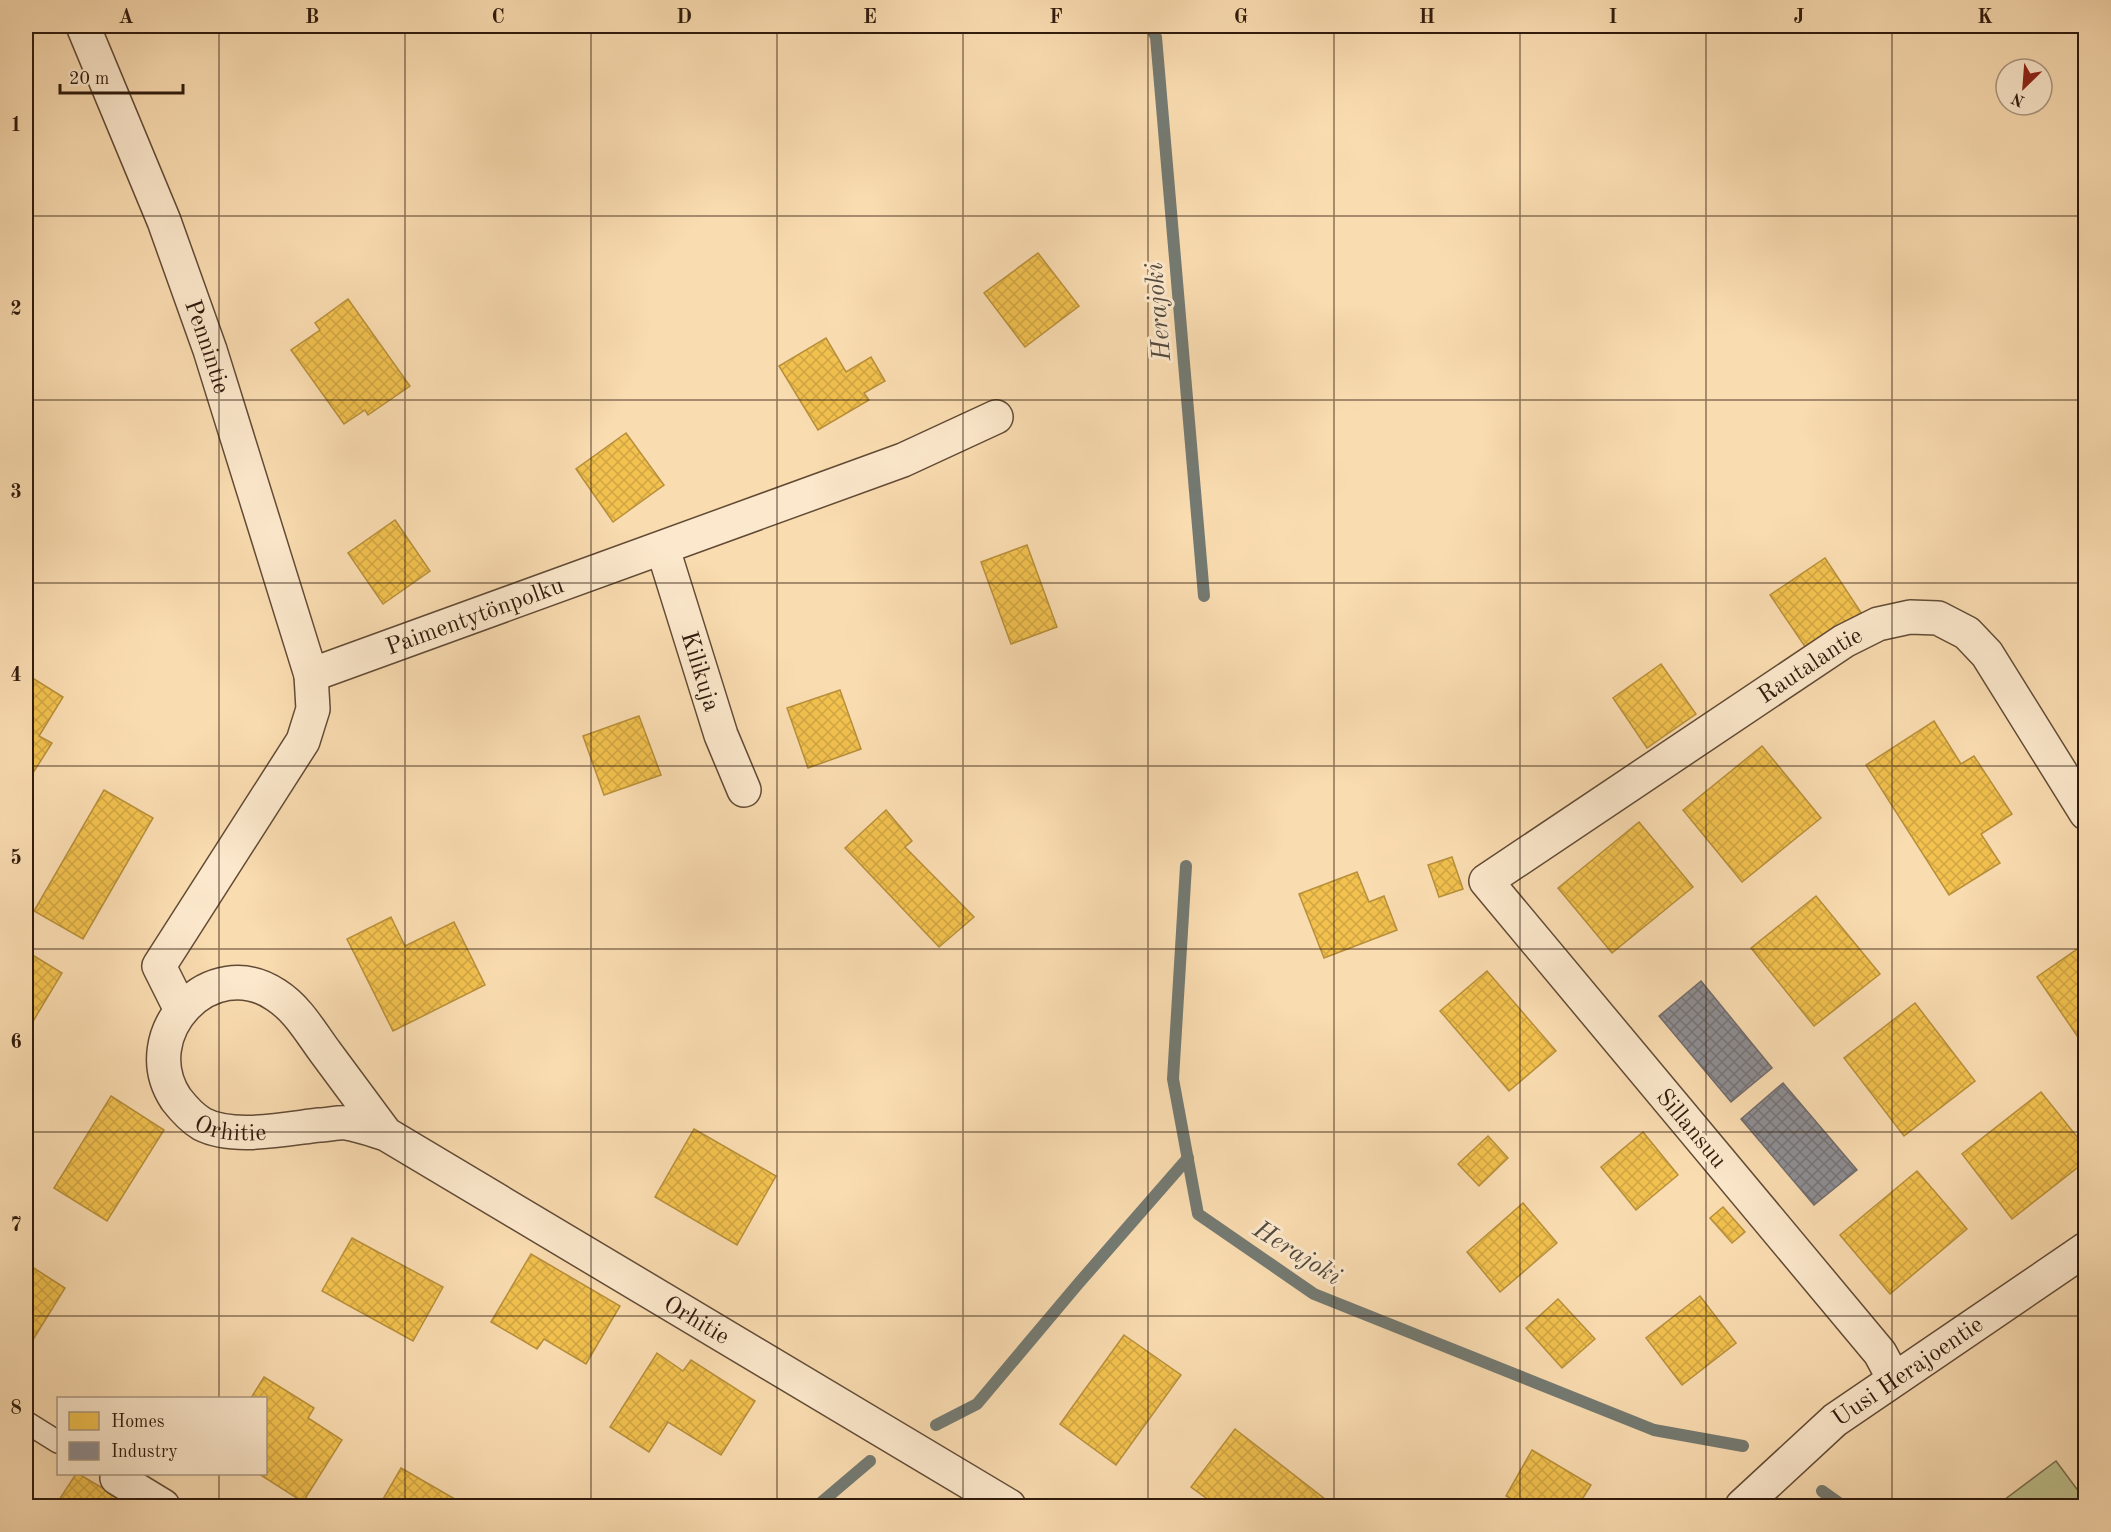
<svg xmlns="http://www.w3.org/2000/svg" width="2111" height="1532" font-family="'Old Standard TT',serif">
	<defs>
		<pattern id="homes-cross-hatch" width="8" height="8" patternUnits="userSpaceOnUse" patternTransform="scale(1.5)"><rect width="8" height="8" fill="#f2c14e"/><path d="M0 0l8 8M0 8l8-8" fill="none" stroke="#d0a543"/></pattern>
		<pattern id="industry-cross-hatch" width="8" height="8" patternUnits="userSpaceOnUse" patternTransform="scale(1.5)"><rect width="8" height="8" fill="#8d8d92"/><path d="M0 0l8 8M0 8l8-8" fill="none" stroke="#747276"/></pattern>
	</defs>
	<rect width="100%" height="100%" fill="#fadcb1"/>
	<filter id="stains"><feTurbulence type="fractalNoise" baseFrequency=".00333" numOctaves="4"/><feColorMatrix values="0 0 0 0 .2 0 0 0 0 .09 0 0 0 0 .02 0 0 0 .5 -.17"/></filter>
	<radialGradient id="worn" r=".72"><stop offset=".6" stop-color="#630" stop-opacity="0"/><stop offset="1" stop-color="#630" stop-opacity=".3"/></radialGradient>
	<path fill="#bec08c" stroke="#776e4c" stroke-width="1.5" d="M2056,1461L2085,1500V1506H1996Z"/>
	<g fill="url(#homes-cross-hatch)" stroke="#b88f3a" stroke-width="1.5">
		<path d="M1038,253L1079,306L1025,347L984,293Z"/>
		<path d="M348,299L410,386L368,415L365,410L344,424L291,350L320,330L315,323Z"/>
		<path d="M826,338L846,372L871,357L885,381L864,393L869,400L818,430L779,366Z"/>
		<path d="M626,433L664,485L613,522L576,469Z"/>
		<path d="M395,520L430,571L383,604L348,553Z"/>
		<path d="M1027,545L1057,627L1011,644L981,562Z"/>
		<path d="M1825,558L1862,614L1808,651L1770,595Z"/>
		<path d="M1661,664L1696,714L1647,748L1613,698Z"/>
		<path d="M26,674L63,697L39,736L52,743L33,773L26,768Z"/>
		<path d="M840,690L861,749L808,768L787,708Z"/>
		<path d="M639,716L661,775L604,795L583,736Z"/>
		<path d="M1934,721L1961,764L1974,756L2012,814L1981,834L2000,863L1949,895L1866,765Z"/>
		<path d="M1762,746L1821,818L1742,882L1683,810Z"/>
		<path d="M104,790L153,818L83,939L34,911Z"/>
		<path d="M886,810L912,841L905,847L974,917L939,947L845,848Z"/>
		<path d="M1639,822L1693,887L1612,953L1558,888Z"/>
		<path d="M1452,857L1463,889L1439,897L1428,865Z"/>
		<path d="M1357,872L1369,902L1384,896L1397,930L1324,958L1299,894Z"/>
		<path d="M1816,896L1880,974L1814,1026L1751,948Z"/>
		<path d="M391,917L405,946L454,922L485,985L393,1031L347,939Z"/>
		<path d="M2086,943V1041L2082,1043L2037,977Z"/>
		<path d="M26,951L62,973L26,1033Z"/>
		<path d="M1487,971L1556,1051L1509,1091L1440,1011Z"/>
		<path d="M1915,1003L1975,1081L1904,1136L1844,1058Z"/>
		<path d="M2041,1092L2086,1148V1161L2012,1219L1962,1154Z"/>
		<path d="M111,1096L164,1130L107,1221L54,1188Z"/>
		<path d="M694,1129L776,1176L737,1245L655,1197Z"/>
		<path d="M1643,1132L1678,1175L1636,1210L1601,1167Z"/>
		<path d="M1488,1136L1508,1158L1479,1186L1458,1164Z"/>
		<path d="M1917,1171L1967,1229L1890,1294L1840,1235Z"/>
		<path d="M1523,1203L1557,1243L1500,1292L1467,1252Z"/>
		<path d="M1723,1207L1745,1232L1732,1243L1710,1218Z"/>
		<path d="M352,1238L443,1287L413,1341L322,1291Z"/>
		<path d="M531,1254L620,1306L586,1364L544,1339L537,1349L491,1322Z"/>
		<path d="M26,1263L65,1288L26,1351Z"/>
		<path d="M1700,1296L1736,1343L1682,1385L1646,1338Z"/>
		<path d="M1558,1299L1595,1339L1562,1368L1526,1328Z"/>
		<path d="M1124,1335L1181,1375L1116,1465L1060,1424Z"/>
		<path d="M657,1353L683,1371L691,1360L755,1401L721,1455L668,1422L649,1452L610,1427Z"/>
		<path d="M264,1377L314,1408L308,1418L342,1440L303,1502L259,1474H266V1398H251Z"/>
		<path d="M1235,1429L1334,1506H1217L1191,1487Z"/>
		<path d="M1532,1450L1591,1485L1578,1506H1524L1506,1496Z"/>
		<path d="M401,1468L467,1506H379Z"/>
		<path d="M76,1474H79L129,1504L128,1506H55Z"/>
	</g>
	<g fill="url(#industry-cross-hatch)" stroke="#716b6a" stroke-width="1.5">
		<path d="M1701,981L1772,1068L1731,1102L1659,1016Z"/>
		<path d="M1783,1083L1857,1170L1814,1205L1741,1119Z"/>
	</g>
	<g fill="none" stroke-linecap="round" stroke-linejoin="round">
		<g stroke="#747a72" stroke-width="12">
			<path d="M1150,26L1156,37L1204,596"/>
			<path d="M1186,866L1173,1079L1198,1214L1314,1294L1654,1430L1743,1446"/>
			<path d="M936,1425L977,1404L1078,1284L1188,1158"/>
			<path d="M1822,1491L1843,1506"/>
			<path d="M817,1506L870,1461"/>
		</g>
		<g stroke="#624b35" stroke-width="24">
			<path id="lane" d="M26,1422L58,1442"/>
		</g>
		<g stroke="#624b35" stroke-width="36">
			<g id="street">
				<path id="s1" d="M83,26L164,221L210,350L311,675L313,709L303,741L159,966L181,1010"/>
				<path id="s2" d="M663,549L721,735L744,790"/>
				<path id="s3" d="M311,675L903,460L996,417"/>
				<path id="s4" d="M386,1134C366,1107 346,1080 326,1053C311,1033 298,1009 276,995C211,951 133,1034 176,1099C183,1108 192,1118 202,1124C233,1140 285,1129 319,1125C328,1125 338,1122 346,1123C359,1125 373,1130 386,1134L1009,1506"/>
				<path id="s5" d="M1894,1379L1880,1353L1486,881L1844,641L1878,624L1910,617L1938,618L1967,633L1987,654L2086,813"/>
				<path d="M117,1478L163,1506"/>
				<path id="s6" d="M1742,1506L1835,1420L2086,1249"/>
			</g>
		</g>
		<use href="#lane" stroke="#fce8cc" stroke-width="21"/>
		<use href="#street" stroke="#fce8cc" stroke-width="33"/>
	</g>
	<path fill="none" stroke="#301b0c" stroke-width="1.5" stroke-opacity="0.55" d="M219,26V1398M405,26V1506M591,26V1506M777,26V1506M963,26V1506M1148,26V1506M1334,26V1506M1520,26V1506M1706,26V1506M1892,26V1506M26,216H2086M26,400H2086M26,583H2086M26,766H2086M26,949H2086M26,1132H2086M26,1316H2086M219,1474V1506"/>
	<g text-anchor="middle" stroke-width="6" stroke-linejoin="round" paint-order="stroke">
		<g font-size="24" fill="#301b0c" stroke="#fce8cc">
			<text dy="8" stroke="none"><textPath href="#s1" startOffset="344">Pennintie</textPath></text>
			<text dy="8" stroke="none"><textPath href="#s3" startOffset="174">Paimentytönpolku</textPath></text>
			<text dy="8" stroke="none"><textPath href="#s5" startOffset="1034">Rautalantie</textPath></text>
			<text dy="8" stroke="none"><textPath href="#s2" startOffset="128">Kilikuja</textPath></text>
			<text dy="8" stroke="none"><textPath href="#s4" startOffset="444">Orhitie</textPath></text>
			<text transform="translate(1692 1128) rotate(50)" y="8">Sillansuu</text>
			<text dy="8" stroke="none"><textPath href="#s4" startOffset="964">Orhitie</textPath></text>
			<text dy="8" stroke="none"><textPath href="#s6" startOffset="214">Uusi Herajoentie</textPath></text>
		</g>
		<g font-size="26" font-style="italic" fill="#524a3f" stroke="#fce8cc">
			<text transform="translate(1157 312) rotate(-95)" y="9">Herajoki</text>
			<text transform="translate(1298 1252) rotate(32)" y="9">Herajoki</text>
		</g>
	</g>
	<rect width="2111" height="1532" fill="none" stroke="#fadcb1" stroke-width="66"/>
	<rect x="57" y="1397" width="210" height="78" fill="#fce8cc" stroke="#aa967f" stroke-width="1.5"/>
	<rect x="69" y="1412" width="30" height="18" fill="#f2c14e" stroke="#aa967f" stroke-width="1.5"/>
	<text x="111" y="1427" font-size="18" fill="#301b0c">Homes</text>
	<rect x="69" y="1442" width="30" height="18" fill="#8d8d92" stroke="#aa967f" stroke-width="1.5"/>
	<text x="111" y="1457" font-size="18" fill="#301b0c">Industry</text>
	<g transform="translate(2024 87) rotate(205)"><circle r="28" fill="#fce8cc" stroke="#aa967f" stroke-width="1.5"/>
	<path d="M0-4.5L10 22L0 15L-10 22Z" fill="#8f2418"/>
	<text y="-9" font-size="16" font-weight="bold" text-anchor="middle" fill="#301b0c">N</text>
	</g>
	<path d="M60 84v9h123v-9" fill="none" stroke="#301b0c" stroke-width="3"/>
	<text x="69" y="84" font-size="18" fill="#301b0c" stroke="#fce8cc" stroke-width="4.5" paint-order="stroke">20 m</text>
	<rect x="33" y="33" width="2045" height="1466" fill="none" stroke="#301b0c" stroke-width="2"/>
	<g font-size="20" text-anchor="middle" font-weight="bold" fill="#301b0c">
		<text x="126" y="23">A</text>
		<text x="312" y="23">B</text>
		<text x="498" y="23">C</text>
		<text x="684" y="23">D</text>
		<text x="870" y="23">E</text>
		<text x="1056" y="23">F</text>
		<text x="1241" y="23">G</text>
		<text x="1427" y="23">H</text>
		<text x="1613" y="23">I</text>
		<text x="1799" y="23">J</text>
		<text x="1985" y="23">K</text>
		<text x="16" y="131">1</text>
		<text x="16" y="315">2</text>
		<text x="16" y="498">3</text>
		<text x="16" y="681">4</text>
		<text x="16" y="864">5</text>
		<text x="16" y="1048">6</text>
		<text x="16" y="1231">7</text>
		<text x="16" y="1414">8</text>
	</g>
	<rect width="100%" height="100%" filter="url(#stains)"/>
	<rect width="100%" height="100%" fill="url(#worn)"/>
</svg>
